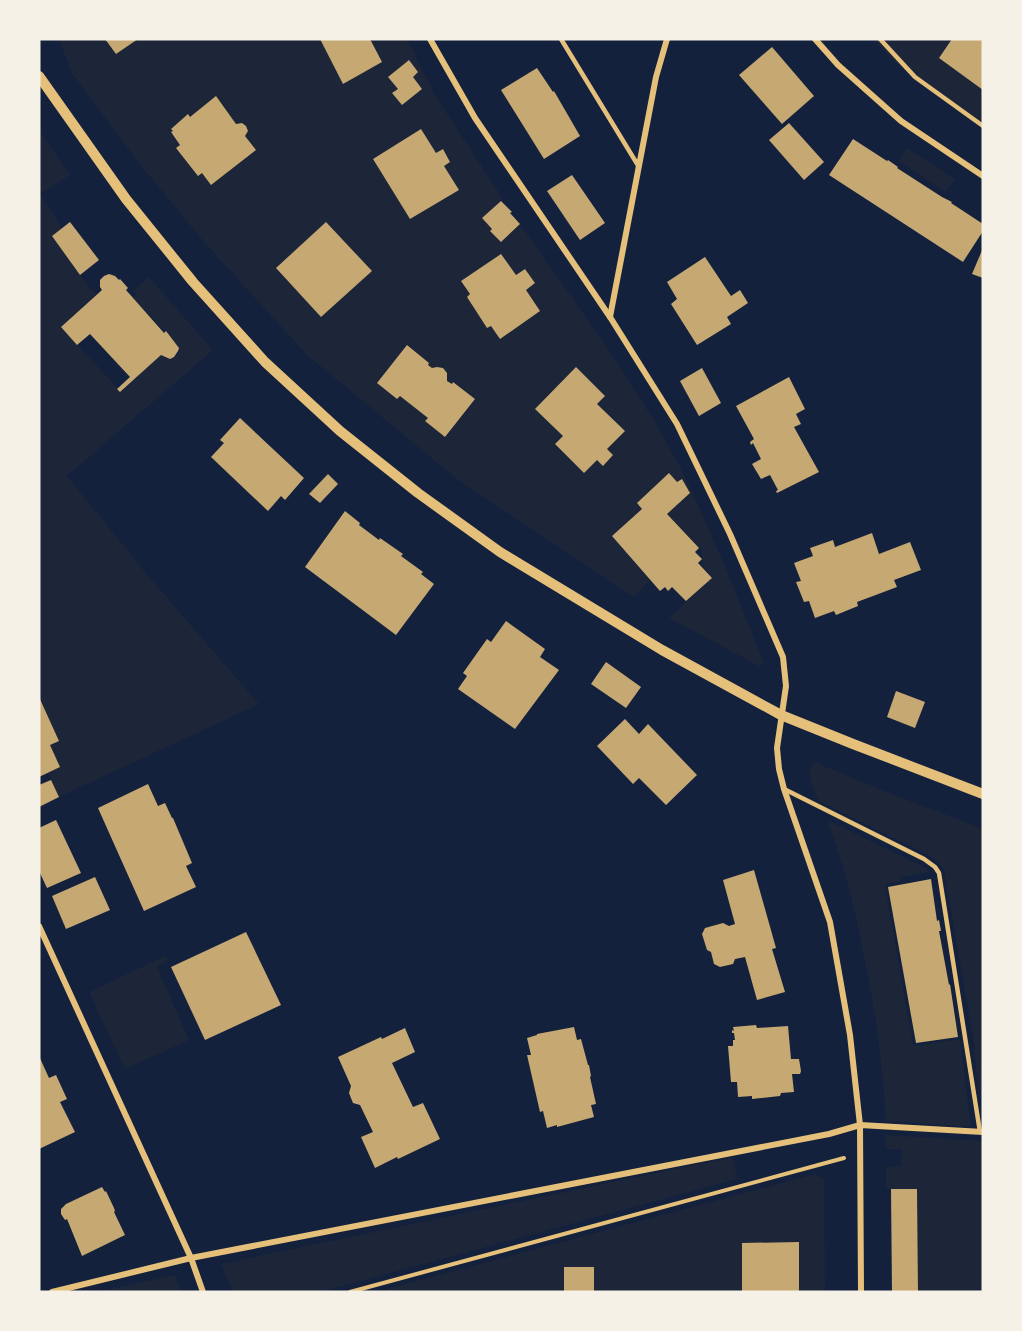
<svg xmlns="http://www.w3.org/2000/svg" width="1022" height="1331" font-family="Bitter,serif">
	<rect width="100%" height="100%" fill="#14213d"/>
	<g fill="#1d2539" fill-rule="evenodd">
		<path d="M59,39H105L116,54L138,39H320L343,84L382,62L370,39H407L436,97L503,199L482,218L492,229L491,231L501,242L520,224C575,303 634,380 679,465C711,529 737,596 764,663L759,666L669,618L712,578L702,564V551L667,514L690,493L682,479L677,482L669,474L637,503L642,509L612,536L651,579L634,597L458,480L306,354L204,242L142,167L72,73ZM409,61L418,72L413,77L422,89L402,105L392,94L398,89L388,77ZM216,97L236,124C243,122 246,125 248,131L245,136L256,150L211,185L202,173L197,175L177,148L180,145L171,133L173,131L171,129L188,115L190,117ZM421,129L436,153L443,149L450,162L444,166L459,190L410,219L373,159ZM501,254L516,275L525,269L535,283L526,290L488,328L467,297L470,294L461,281ZM276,268L371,271L321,317ZM407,345L429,363L428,365L432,368C439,366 443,367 447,373V381L452,384L454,382L475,400L445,437L426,421L428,418L400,396L397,399ZM576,367L605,396L597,404L625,431L607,449L613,455L603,466L597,460L584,473L555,445L563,436Z"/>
		<path d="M873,39H952L939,58L983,90V128L927,89L895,62Z"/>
		<path d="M39,130L70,175L40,194L62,228L52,236L80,275L96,295L61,327L121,392L161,355C170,361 180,358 178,346L133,298L137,294L133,291L149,277L213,350L67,476L149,577L259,704L59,797L48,773L60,767L50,745L59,741L39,697Z"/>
		<path d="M907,148L955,179L946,192L899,161Z"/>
		<path d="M814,762L897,796L983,829V1112L973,1050L975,1049L944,870L937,862L930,856L819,801C814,789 804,773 814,762Z"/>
		<path d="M827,820L924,867L929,872L901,877V881L885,885L886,891L913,1046L960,1039L971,1127L886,1121C883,1067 876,1014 865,962C856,913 845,866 827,820Z"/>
		<path d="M165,956L168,960L157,967L189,1040L125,1069L89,992Z"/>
		<path d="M885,1135L983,1141V1292H918L917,1189H886V1167L901,1166L902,1149H886Z"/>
		<path d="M733,1157L737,1179L320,1292H233L221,1264Z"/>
		<path d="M815,1174L824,1180L825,1292H376Z"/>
		<path d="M175,1275L181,1292H102V1291Z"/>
	</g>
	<g fill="#c6a872">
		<path d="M105,39H138L116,54Z"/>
		<path d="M320,39H370L382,62L343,84Z"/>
		<path d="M952,39H983V90L939,58Z"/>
		<path d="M772,47L814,96L782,124L739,75Z"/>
		<path d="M409,60L418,72L413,77L422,89L402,105L392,93L398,89L388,77Z"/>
		<path d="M537,68L553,92L554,91L580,136L544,159L501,90Z"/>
		<path d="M216,96L236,124L242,123L246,126L248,131L245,136L256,150L211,185L202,173L198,176L176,148L180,145L171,132L173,131L171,129L188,114L190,117Z"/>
		<path d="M789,123L824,162L804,180L769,140Z"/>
		<path d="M421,129L436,153L443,149L450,162L444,166L459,190L410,219L373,159Z"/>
		<path d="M853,139L887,161L888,160L898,167L897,168L942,197L952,202L951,203L983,224V231L963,262L829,175Z"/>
		<path d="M572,175L605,223L580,240L547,191Z"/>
		<path d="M501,201L512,212L510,213L520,224L501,242L490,231L492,229L482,218Z"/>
		<path d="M70,222L99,260L80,275L52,236Z"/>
		<path d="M326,222L372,271L321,317L276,268Z"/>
		<path d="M983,248V278L972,274Z"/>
		<path d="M501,254L516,275L525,269L535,283L526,290L540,311L500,339L491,326L487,328L467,297L470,294L461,281Z"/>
		<path d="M705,257L731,296L740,290L748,303L727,317L731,324L697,345L671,304L677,299L667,282Z"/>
		<path d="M109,274L115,276L119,280L120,279L128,288L126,290L164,333L166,331L179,348L178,351L174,357L170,359L161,355L120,392L117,389L130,377L90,334L77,345L61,327L102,290L100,287V280L104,276Z"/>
		<path d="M407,345L429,363L428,365L432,368L437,367L443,368L447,373V381L452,384L453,382L475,399L445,437L425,421L428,418L400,396L397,399L377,383Z"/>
		<path d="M576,367L605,396L597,404L625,431L607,449L613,455L603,466L597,460L584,473L555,444L563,436L535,409Z"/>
		<path d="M702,368L721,403L699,416L680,381Z"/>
		<path d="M789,377L805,409L796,414L801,424L794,427L819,472L777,493L776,491L778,490L770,475L761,479L752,464L761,459L753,443L751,445L750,442L754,439L736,406Z"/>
		<path d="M240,418L304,478L285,500L281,496L268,511L211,457L224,443L220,440Z"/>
		<path d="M669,473L677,482L682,479L690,493L667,514L699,548L695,552L702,559L698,563L712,578L686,601L672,587L668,591L665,587L660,591L612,536L642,509L637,503Z"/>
		<path d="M328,474L338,484L320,503L309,494Z"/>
		<path d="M345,511L360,523L359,525L379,540L380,538L403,554L401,556L423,572L421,574L434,584L396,635L305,567Z"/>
		<path d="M872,533L879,554L910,542L921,570L894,580L897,587L857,602L858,606L836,615L834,611L815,618L809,601L804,602L796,582L801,581L794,563L813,556L810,548L833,540L835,547Z"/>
		<path d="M506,621L545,649L540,657L559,670L515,729L458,689L467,676L463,673L487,639L491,642Z"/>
		<path d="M606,662L641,687L626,708L591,684Z"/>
		<path d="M896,691L925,702L915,728L887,717Z"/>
		<path d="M39,697L59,741L50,745L60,767L39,777Z"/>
		<path d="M625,719L639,734L648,724L697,775L666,805L639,778L633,784L597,746Z"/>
		<path d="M51,780L59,797L39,807V785Z"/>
		<path d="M148,784L158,806L165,803L172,818H173L192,863L186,866L196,887L144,911L98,808Z"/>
		<path d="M56,820L81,873L47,888L39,871V828Z"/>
		<path d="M754,870L776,948L772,949L785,992L757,1000L745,957L735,959L733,964L720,967L714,964L711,952L707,950L702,934L705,928L723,923L729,926L735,924L723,880Z"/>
		<path d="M95,877L110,910L66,929L52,896Z"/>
		<path d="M931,879L937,921L939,920L941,931H939L949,985L950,984L958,1037L916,1043L888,887Z"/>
		<path d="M246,932L281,1005L205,1040L171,967Z"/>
		<path d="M756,1025L757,1028L788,1026L791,1059H799L801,1071L800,1074H792L794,1092L781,1093L780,1096L752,1099V1096L738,1097L737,1082H731L728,1046H733V1040H735L734,1033H732V1030L734,1031L733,1027Z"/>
		<path d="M574,1027L577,1040L581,1039L588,1065H589L591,1076L590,1077L596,1104L591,1105L594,1117L557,1127V1125L547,1128L543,1111L540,1112L527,1055H531L527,1038L537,1035V1034Z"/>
		<path d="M405,1028L415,1052L392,1063L413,1107L423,1103L440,1139L398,1159L397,1157L375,1168L361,1137L373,1132L360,1105L353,1103L349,1093L351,1086L338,1057L381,1037L382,1039Z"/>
		<path d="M39,1056L49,1078L56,1075L67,1099L60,1102L75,1132L39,1149Z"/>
		<path d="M102,1187L105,1192L106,1191L114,1208L115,1211L114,1212L125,1235L82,1256L67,1219L65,1220L61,1214V1209L66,1204Z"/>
		<path d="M891,1189H917L918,1292H892Z"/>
		<path d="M799,1242V1292H742V1243Z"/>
		<rect x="564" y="1267" width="30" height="25"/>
	</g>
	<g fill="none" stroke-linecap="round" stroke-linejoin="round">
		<path stroke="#e5c07b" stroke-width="4" d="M350,1292L844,1158"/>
		<g stroke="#e5c07b" stroke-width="4.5">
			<path d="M561,39L639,167"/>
			<path d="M880,39L915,77L983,126"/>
			<path d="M784,789L924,859L935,867L939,873L980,1132"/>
		</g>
		<g stroke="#e5c07b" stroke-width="6">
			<path d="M430,39L475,118L610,317L677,424L730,534L783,657L786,686L777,748L779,769L784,789L830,922L850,1035L860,1125L861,1292"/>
			<path d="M815,39L838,65L901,121L983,176"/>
			<path d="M610,317L656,77L667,39"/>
			<path d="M39,926L191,1258L203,1292"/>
			<path d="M52,1292L191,1258L829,1134L860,1125L983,1132"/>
		</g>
		<path stroke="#e5c07b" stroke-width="10" d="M39,76L126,199L193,282L265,362L340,431L418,493L500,552L662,650L781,715L853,744L983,794"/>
	</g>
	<rect width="1022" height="1331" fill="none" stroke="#f6f1e7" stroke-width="81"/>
</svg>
